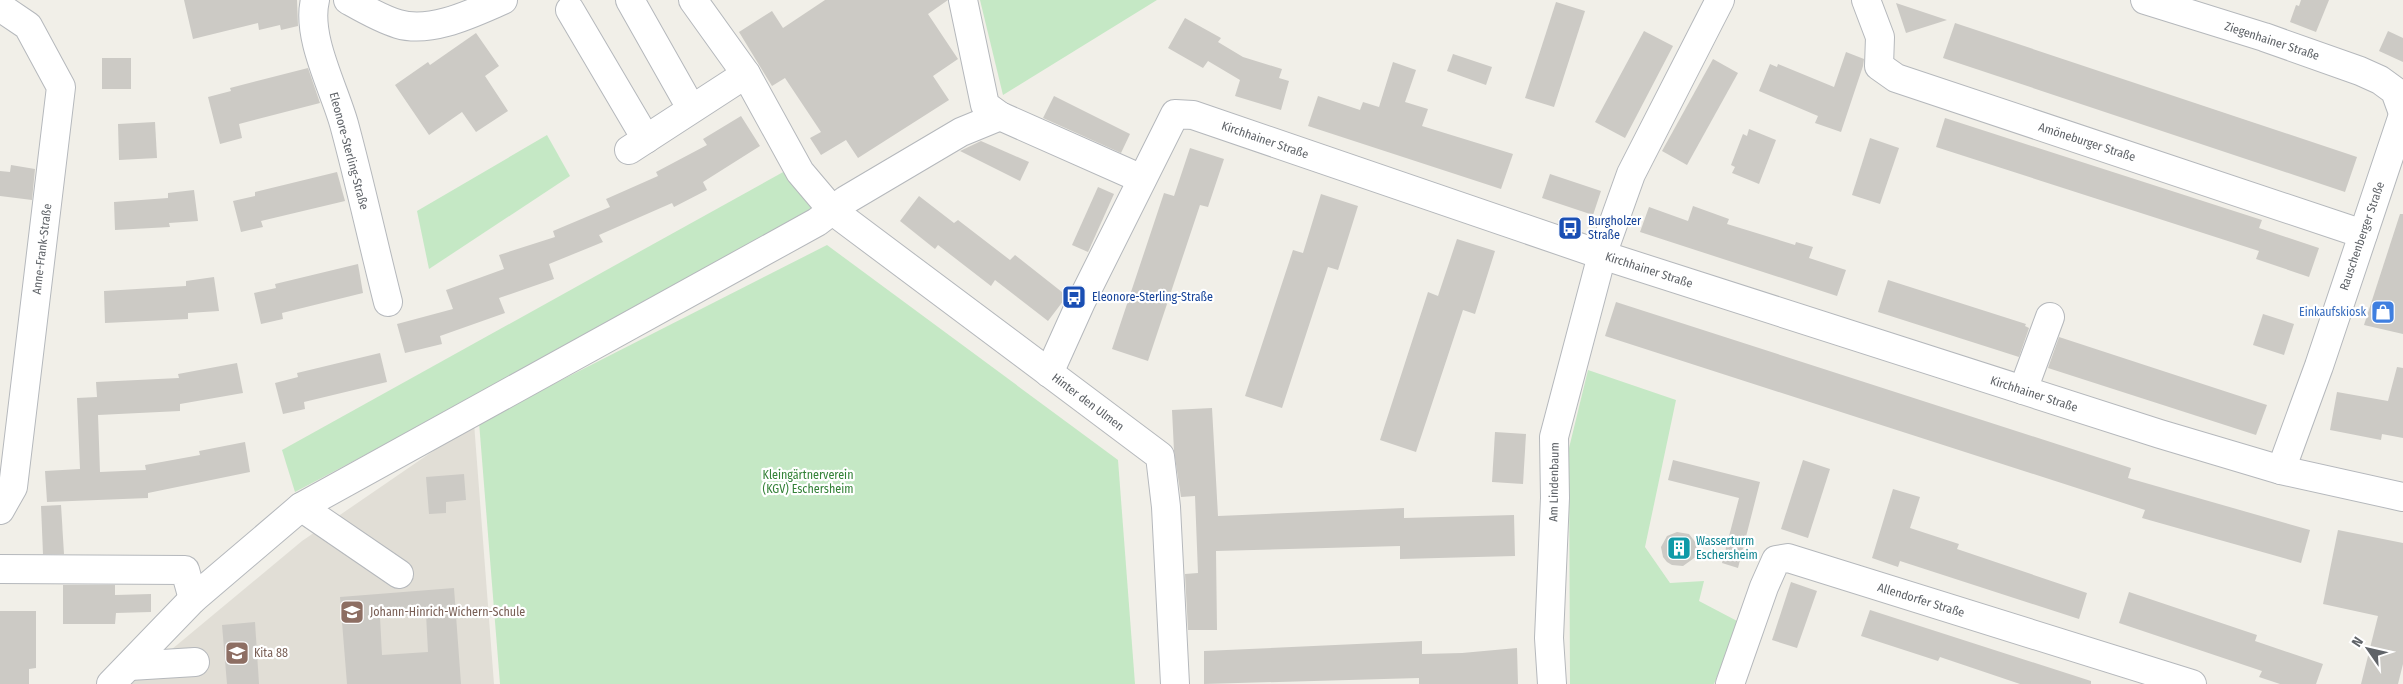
<svg xmlns="http://www.w3.org/2000/svg" width="2403" height="684" font-family="'Fira Sans Condensed',sans-serif">
	<rect width="100%" height="100%" fill="#f1efe8"/>
	<path fill="#e1ded6" d="M474,423L494,684H130L302,541Z"/>
	<g fill="#c5e8c5">
		<path d="M980,0H1157L1003,95Z"/>
		<path d="M547,135L570,176L429,269L417,211Z"/>
		<path d="M785,171L821,214L295,492L282,450Z"/>
		<path d="M827,245L1118,460L1135,684H500L479,422Z"/>
		<path d="M1588,370L1676,400L1645,547L1670,583L1704,581L1699,601L1739,622L1714,684H1570L1569,448Z"/>
	</g>
	<g fill="#cccac5" fill-rule="evenodd">
		<path d="M184,0H297L298,26L281,30L280,25L259,30L258,23L193,39Z"/>
		<path d="M825,0H948L928,14L958,59L933,76L949,100L858,158L846,140L821,155L810,138L821,132L785,78L772,86L739,32L772,11L783,28Z"/>
		<path d="M2301,0H2329L2316,32L2290,22L2296,5L2299,6Z"/>
		<path d="M1556,2L1585,11L1554,107L1525,98Z"/>
		<path d="M1896,3L1947,20L1906,33Z"/>
		<path d="M1185,18L1221,38L1218,42L1243,57L1282,69L1279,78L1289,81L1281,110L1235,96L1240,80L1208,61L1203,68L1168,48Z"/>
		<path d="M1955,23L2357,157L2345,192L1943,58Z"/>
		<path d="M1644,31L1673,46L1625,138L1595,122Z"/>
		<path d="M2388,31L2403,38V62L2379,51Z"/>
		<path d="M476,33L499,66L485,76L508,111L476,132L462,112L429,135L395,85L428,62L430,65Z"/>
		<path d="M1846,52L1864,59L1863,66L1841,132L1815,123L1818,116L1759,91L1770,64L1777,67L1778,64L1834,87Z"/>
		<path d="M1453,54L1492,67L1486,85L1447,71Z"/>
		<rect x="102" y="58" width="29" height="31"/>
		<path d="M1713,59L1738,73L1687,165L1662,151Z"/>
		<path d="M1393,62L1416,70L1405,102L1428,109L1422,126L1513,154L1501,189L1308,126L1318,96L1360,110L1363,102L1379,107Z"/>
		<path d="M308,68L320,103L239,124L242,138L220,144L208,97L231,91L230,88Z"/>
		<path d="M1054,96L1130,134L1121,153L1043,118Z"/>
		<path d="M741,116L760,146L703,182L707,190L674,207L672,203L599,235L603,242L549,264L554,279L499,298L505,313L440,336L442,344L405,353L397,324L453,309L446,290L504,269L499,255L555,237L553,231L610,207L606,199L658,176L656,172L707,145L703,139Z"/>
		<path d="M1945,118L2262,220L2259,228L2319,248L2309,277L2256,259L2259,251L1936,147Z"/>
		<path d="M155,122L157,158L119,160L118,124Z"/>
		<path d="M1749,129L1776,140L1759,184L1732,173L1735,167L1731,165L1743,134L1747,136Z"/>
		<path d="M1870,138L1899,148L1880,204L1852,195Z"/>
		<path d="M981,141L1029,162L1020,181L960,151Z"/>
		<path d="M1190,148L1224,159L1208,207L1200,205L1148,361L1112,349L1164,193L1174,196Z"/>
		<path d="M11,165L35,169L32,200L0,196V171L10,172Z"/>
		<path d="M337,172L345,201L261,221L263,227L241,232L233,201L255,196V192Z"/>
		<path d="M1550,174L1601,191L1593,215L1542,198Z"/>
		<path d="M1098,187L1114,194L1088,252L1072,245Z"/>
		<path d="M194,190L198,221L169,223L170,227L115,230L114,202L168,198V193Z"/>
		<path d="M1321,194L1358,206L1338,270L1328,267L1282,408L1245,396L1293,250L1303,253Z"/>
		<path d="M919,196L954,223L958,220L1010,260L1015,255L1067,296L1048,321L995,280L991,286L938,245L935,249L900,221Z"/>
		<path d="M1693,206L1729,219L1727,224L1795,245L1796,242L1813,247L1809,258L1846,270L1837,296L1640,232L1649,207L1688,221Z"/>
		<path d="M2400,214H2403V334L2364,325Z"/>
		<path d="M1457,239L1495,251L1475,314L1463,310L1416,452L1380,440L1428,292L1438,296Z"/>
		<path d="M358,264L363,293L282,313L283,319L261,324L254,293L276,288L275,284Z"/>
		<path d="M214,277L219,311L188,313V319L105,323L104,291L186,286V281Z"/>
		<path d="M1888,280L2026,324L2025,326L2029,328L2019,357L1878,312Z"/>
		<path d="M1616,302L2131,468L2128,478L2310,530L2301,563L2142,518L2145,510L1605,336Z"/>
		<path d="M2263,314L2294,324L2284,355L2253,345Z"/>
		<path d="M2059,337L2267,405L2256,435L2048,368Z"/>
		<path d="M380,353L387,382L304,402L305,409L283,414L275,383L298,377L297,373Z"/>
		<path d="M237,363L243,393L180,404V411L98,415L100,472L146,470L145,465L200,455L199,451L245,442L250,472L148,493V498L47,502L45,471L80,469L77,398L97,397L96,382L179,378L178,374Z"/>
		<path d="M2397,367L2403,368V438L2382,434L2381,440L2330,430L2337,392L2388,401Z"/>
		<path d="M1212,408L1218,516L1404,508V518L1514,515L1515,556L1400,559V546L1216,551L1217,630H1188L1185,574L1198,573L1195,496L1181,497L1174,451L1172,410Z"/>
		<path d="M1495,432L1526,434L1523,484L1492,482Z"/>
		<path d="M1673,460L1760,482L1738,568L1722,563L1739,498L1668,480Z"/>
		<path d="M1803,460L1830,469L1808,538L1781,529Z"/>
		<path d="M464,474L466,500L446,502V513L429,514L426,477Z"/>
		<path d="M1893,489L1920,497L1910,528L1959,544L1957,549L2087,593L2079,619L1900,561L1898,567L1872,558Z"/>
		<path d="M61,505L64,554H43L41,506Z"/>
		<path d="M2338,530L2403,543V664L2398,684H2361L2378,616L2323,604Z"/>
		<path d="M1677,532L1689,534L1696,543L1697,556L1683,566L1672,565L1667,562L1663,557L1661,547L1667,536Z"/>
		<path d="M1791,582L1817,591L1797,648L1772,640Z"/>
		<path d="M63,585H115V595L151,594V612L116,613L115,624H63Z"/>
		<path d="M454,588L461,684H347L340,597ZM426,614L428,652L382,655L380,617Z"/>
		<path d="M2129,592L2257,635L2255,641L2323,664L2316,684H2280L2259,677L2262,671L2119,623Z"/>
		<path d="M1870,610L2091,681V684H2020L1940,657L1938,661L1861,636Z"/>
		<path d="M0,611H36V668L29,669V684H0Z"/>
		<path d="M255,622L259,684H227L222,625Z"/>
		<path d="M1422,641V654L1462,653L1517,648L1518,684H1419V678L1204,684V651Z"/>
	</g>
	<g fill="none" stroke-linecap="round" stroke-linejoin="round">
		<g stroke="#b5b8bc" stroke-width="30">
			<g id="minor">
				<path d="M315,0C306,37 334,88 344,124C360,183 373,243 388,302"/>
				<path d="M348,0C364,9 381,19 398,24C431,34 473,13 503,0"/>
				<path d="M630,0L691,108"/>
				<path d="M693,0L746,74L800,172L833,211L1160,456L1166,507L1175,684"/>
				<path d="M963,0L985,105L1000,116L1142,179"/>
				<path d="M1866,0L1880,37L1879,66L1896,78L2363,234"/>
				<path d="M2145,0L2264,37L2360,71L2380,80L2395,91L2403,113"/>
				<path d="M0,7L28,26L61,87L13,487L0,510"/>
				<path d="M570,10L646,139"/>
				<path d="M629,150L746,74"/>
				<path d="M1049,373L1081,302L1175,114L1193,115L1602,255L2160,434L2281,470L2403,497"/>
				<path d="M2023,390L2050,317"/>
				<path d="M2281,470L2319,366L2403,115"/>
				<path d="M301,507L399,574"/>
				<path d="M0,569L185,570L193,599"/>
				<path d="M130,666L195,662"/>
				<path d="M111,684L193,599L301,507L817,222L846,200L961,132L1000,116"/>
				<path d="M1552,684L1549,638L1555,498L1554,437L1602,255L1631,174L1720,0"/>
				<path d="M1730,684L1764,587L1776,560L1788,558L2192,684"/>
			</g>
		</g>
		<use href="#minor" stroke="#fff" stroke-width="28"/>
	</g>
	<defs>
		<g id="bus-square" transform="scale(1.25)"><rect x="-9" y="-9" width="18" height="18" rx="4" fill="#1a4fb4" stroke="#fff"/><path d="M-5-6H5V4H4V6H2V4H-2V6H-4V4H-5ZM-3.5-4V0h7V-4ZM-3.5 1.2v1.5H-2V1.2ZM2 1.2v1.5H3.5V1.2Z" fill="#fff"/></g>
		<g id="shop-square" transform="scale(1.25)"><rect x="-9" y="-9" width="18" height="18" rx="4" fill="#3f7fe0" stroke="#fff"/><path d="M-5-2.5h2.3a2.7 3.5 0 0 1 5.4 0H5L5.5 6h-11ZM-1.5-2.5h3a1.5 2.3 0 0 0-3 0Z" fill="#fff"/></g>
		<g id="building-square" transform="scale(1.25)"><rect x="-9" y="-9" width="18" height="18" rx="4" fill="#0f9aa8" stroke="#fff"/><path d="M-4-6H4V6H1V3H-1V6H-4ZM-2.5-4.3h1.7v1.8h-1.7ZM.8-4.3h1.7v1.8H.8ZM-2.5-1h1.7V.8h-1.7ZM.8-1h1.7V.8H.8Z" fill="#fff"/></g>
		<g id="school-square" transform="scale(1.25)"><rect x="-9" y="-9" width="18" height="18" rx="4" fill="#8d6e63" stroke="#fff"/><path d="M0-5L7-2L0 1L-7-2ZM-4 1L0 2.5L4 1V4Q0 6-4 4Z" fill="#fff"/></g>
	</defs>
	<g fill-rule="evenodd">
		<use href="#bus-square" x="1570" y="228"/>
		<use href="#bus-square" x="1074" y="297"/>
		<use href="#shop-square" x="2383" y="312"/>
		<use href="#building-square" x="1679" y="548"/>
		<use href="#school-square" x="352" y="612"/>
		<use href="#school-square" x="237" y="653"/>
	</g>
	<g text-anchor="middle" stroke-width="4.5" stroke-linejoin="round" paint-order="stroke">
		<g font-size="12" fill="#5f6368" stroke="#fff">
			<text transform="translate(2272 41) rotate(18)" y="4">Ziegenhainer Straße</text>
			<text transform="translate(1265 140) rotate(19)" y="4">Kirchhainer Straße</text>
			<text transform="translate(2087 142) rotate(18)" y="4">Amöneburger Straße</text>
			<text transform="translate(349 151) rotate(75)" y="4">Eleonore-Sterling-Straße</text>
			<text transform="translate(2362 236) rotate(-71)" y="4">Rauschenberger Straße</text>
			<text transform="translate(42 249) rotate(-83)" y="4">Anne-Frank-Straße</text>
			<text transform="translate(1649 270) rotate(18)" y="4">Kirchhainer Straße</text>
			<text transform="translate(2034 394) rotate(18)" y="4">Kirchhainer Straße</text>
			<text transform="translate(1088 402) rotate(37)" y="4">Hinter den Ulmen</text>
			<text transform="translate(1554 482) rotate(-89)" y="4">Am Lindenbaum</text>
			<text transform="translate(1921 600) rotate(17)" y="4">Allendorfer Straße</text>
		</g>
		<g font-size="12" fill="#164399" stroke="#fff" text-anchor="start">
			<text x="1588" y="225">Burgholzer<tspan x="1588" dy="14">Straße</tspan></text>
			<text x="1092" y="301">Eleonore-Sterling-Straße</text>
		</g>
		<g font-size="12" fill="#366cbe" stroke="#fff" text-anchor="end">
			<text x="2366" y="316">Einkaufskiosk</text>
		</g>
		<g font-size="12" fill="#348238" stroke="#fff">
			<text x="808" y="479">Kleingärtnerverein<tspan x="808" dy="14">(KGV) Eschersheim</tspan></text>
		</g>
		<g font-size="12" fill="#0d838f" stroke="#fff" text-anchor="start">
			<text x="1696" y="545">Wasserturm<tspan x="1696" dy="14">Eschersheim</tspan></text>
		</g>
		<g font-size="12" fill="#785e54" stroke="#fff" text-anchor="start">
			<text x="370" y="616">Johann-Hinrich-Wichern-Schule</text>
			<text x="254" y="657">Kita 88</text>
		</g>
	</g>
	<g transform="translate(2368 649) rotate(304)" stroke="#ffffff" stroke-width="4" paint-order="stroke">
	<path d="M0-4L9 19L0 12L-9 19Z" fill="#5f6368"/>
	<text y="-8" font-size="14" font-weight="bold" text-anchor="middle" fill="#5f6368">N</text>
	</g>
</svg>
